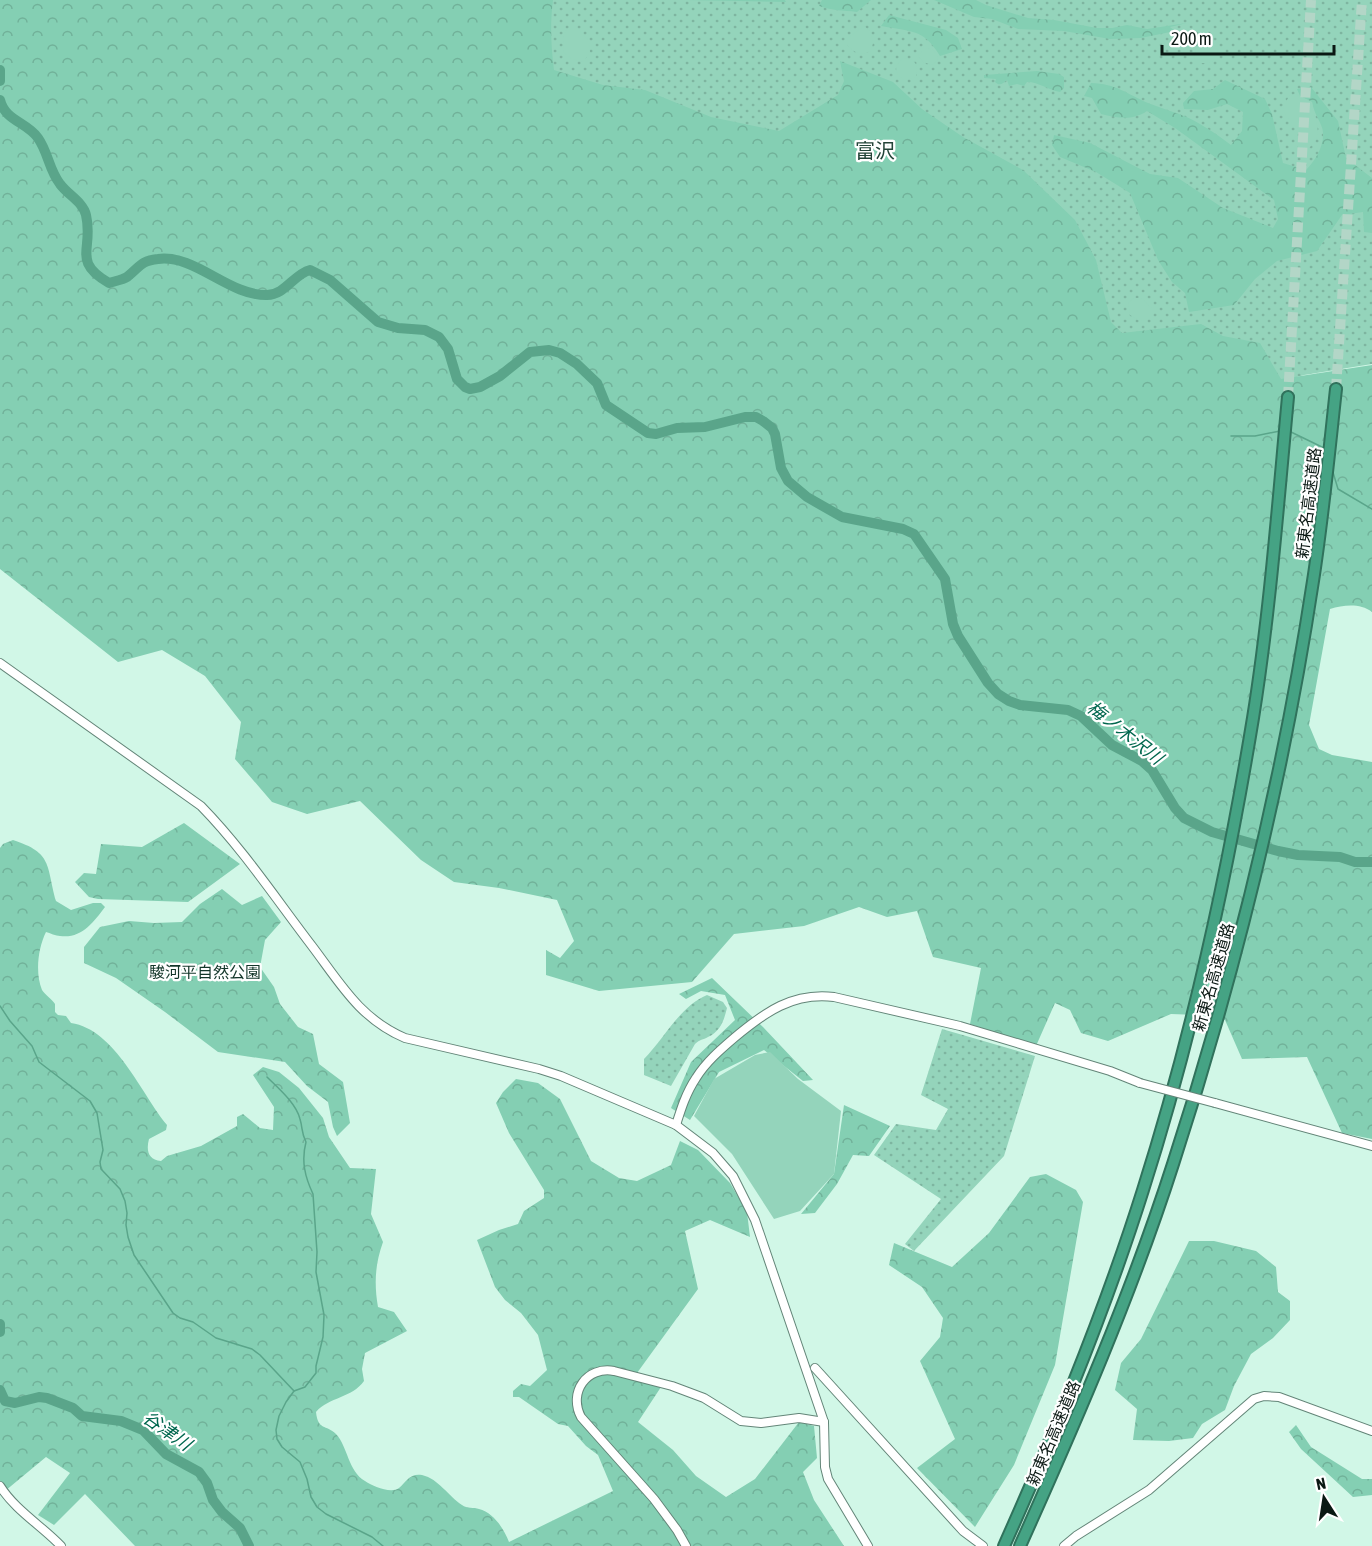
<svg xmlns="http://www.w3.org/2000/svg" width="1372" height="1546" font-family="'Asap Condensed','Noto Sans JP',sans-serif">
	<defs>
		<pattern id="grass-dots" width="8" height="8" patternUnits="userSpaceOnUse" patternTransform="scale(1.5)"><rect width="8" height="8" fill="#94d4bb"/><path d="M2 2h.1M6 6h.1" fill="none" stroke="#7eb5a0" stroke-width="1.8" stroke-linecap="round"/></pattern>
		<pattern id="forest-crowns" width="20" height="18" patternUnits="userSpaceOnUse" patternTransform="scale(1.5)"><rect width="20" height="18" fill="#84cfb3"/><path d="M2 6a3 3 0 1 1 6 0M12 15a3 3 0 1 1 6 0" fill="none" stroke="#71b199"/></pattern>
	</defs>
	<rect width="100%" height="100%" fill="#d1f7e7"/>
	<g fill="url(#grass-dots)">
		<path d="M314,0H1372V364L1304,375L1266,386L1105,349L791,150Z"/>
		<path d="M707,995L723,1002L727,1008C724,1020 721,1031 708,1037C703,1040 700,1039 695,1044L671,1086L644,1075V1059C664,1039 680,1006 707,995Z"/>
		<path d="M942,1029L1035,1056L1004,1156L914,1251L905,1244L941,1199L874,1155L896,1124L936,1130L948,1109L921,1095Z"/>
	</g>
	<g fill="url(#forest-crowns)">
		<path d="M0,0H553C550,24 551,46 554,70L603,85L645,90L711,117L779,131L838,95L844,81L840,61L893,82L922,109L963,137L1023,170L1075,220L1096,260L1111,322L1122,333L1201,324L1223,336L1260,343L1281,379L1372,365V612C1360,603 1344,605 1330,609L1309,725L1319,749L1332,755L1372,762V1139L1342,1133L1307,1057L1242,1059L1225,1020L1198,1015L1171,1014L1108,1041L1081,1033L1070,1010L1055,1003L1036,1046L970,1024L981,968L933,957L917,911L887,917L859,907L804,926L734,934L692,982L599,991L546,975V950L560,958L574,941L557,900L499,888L454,882L421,860L360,801L307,814L272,802L235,759L241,722L205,676L162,650L118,662L0,569Z"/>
		<path d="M685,0H785L786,2Z"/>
		<path d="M822,0H871L857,12C842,10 833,11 819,6Z"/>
		<path d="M934,0H976L986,5L1028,18L1054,20L1097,28H1112L1127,25L1147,29L1187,23L1170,27L1175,31L1141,38L1110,39L1064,31L1018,29L992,19L974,17Z"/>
		<path d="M889,15L946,30L958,38L962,49L940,56C923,28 911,32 881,26Z"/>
		<path d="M1037,71L1059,74L1064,77V88L1060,92C1048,90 1039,82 1027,82L1024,86L1017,84L1009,86L1007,80C1003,83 1000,87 995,82L996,79L984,78V75Z"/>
		<path d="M1225,80L1265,99L1272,114L1283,163L1306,170C1316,160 1328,140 1321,125C1317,116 1314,112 1312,102L1300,96L1297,89L1311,87L1338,121L1346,158L1372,178V233L1364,232L1363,212L1342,215L1317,251L1277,261L1255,279L1234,305L1189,312L1185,293L1172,282L1158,260L1130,193L1096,172L1060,157L1052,145L1054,135L1090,143L1150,174L1178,178L1223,208L1273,228L1278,219L1274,200L1175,128L1147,111C1132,121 1118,118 1101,114L1092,98L1084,96L1091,83C1117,84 1125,93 1148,103C1158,107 1168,110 1179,114C1198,121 1215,133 1231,145L1242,131L1243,112L1227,104L1208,110L1184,109L1183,103L1194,91L1213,89Z"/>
		<path d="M184,823L240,864L188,902L98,899L89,897L75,882L84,873L96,874L101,844L142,847Z"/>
		<path d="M13,840C53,853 46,865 56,901L71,910L93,903H101L105,907C93,923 81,939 60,936C56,936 50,933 46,932C38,948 35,973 42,990C45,995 52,999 55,1004V1012L58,1015L66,1016L71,1023C115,1029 142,1095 167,1125L166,1130L149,1139C146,1150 148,1160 161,1161L167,1156L201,1146L237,1126V1117L243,1114L260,1128L273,1130L274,1107L253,1075L263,1067L279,1072L299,1088L323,1118L329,1137L350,1168L376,1169L371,1214L383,1242C375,1264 374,1284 378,1307L394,1312L407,1331L365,1353L362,1369L364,1381C352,1398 329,1397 316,1412C318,1431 326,1424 336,1434C348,1447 348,1471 365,1481C372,1486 391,1494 399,1488C407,1481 410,1473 422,1475C439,1479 448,1496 462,1505C467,1509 474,1507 479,1509C494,1513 504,1529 509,1542L613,1491L598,1455L586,1446L568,1426L558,1424L519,1397H513V1391L521,1384L530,1386L547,1370L538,1335L521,1313L505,1300L495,1287L477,1240L499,1230L518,1224L524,1211L544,1198V1190L509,1133L496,1103L503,1092L516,1079L538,1083L560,1099L591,1161L619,1178L637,1181L671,1165L680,1141L698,1150L730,1183L747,1212L750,1237L710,1220L685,1231L698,1289L637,1373L661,1387L638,1422L673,1450L696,1476L726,1497L755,1479L799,1422L814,1426L817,1458L803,1472L814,1500L844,1546H135L85,1494L54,1525L38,1515L70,1473L46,1457L5,1491L0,1486V848L3,844Z"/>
		<path d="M222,889L242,905L262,896L281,922L265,940L260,967L274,987L280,1004L298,1027L313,1034L319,1064L343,1082L350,1123L337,1136L333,1127L328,1102L307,1086L285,1062L218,1052L165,1012L116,978L84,963V947L100,927L129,921L154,923L182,922L200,904Z"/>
		<path d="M712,978L763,1027L813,1080L803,1081L764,1050L719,1072L690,1120L671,1108L691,1062L735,1020L725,995L701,991L686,999L679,994Z"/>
		<path d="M844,1105L890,1126L869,1156L853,1155L837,1184L815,1213L801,1214L834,1174Z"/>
		<path d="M1046,1174L1076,1190L1083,1202L1055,1365L1014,1465L975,1527L917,1468L955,1439L920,1361L940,1337L943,1318L922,1287L889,1265L894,1243L952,1267L989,1233L1030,1177Z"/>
		<path d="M1189,1241H1214L1256,1251L1276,1267L1278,1292L1290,1301V1320L1273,1338L1251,1354L1234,1386L1225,1410L1202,1424L1193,1438L1169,1441L1133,1440L1137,1409L1115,1390L1121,1363L1141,1339Z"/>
		<path d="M1296,1425L1311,1447L1362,1479H1372V1495L1353,1497L1301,1449L1289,1432Z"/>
	</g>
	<g fill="#94d4bb">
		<path d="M864,26L870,31L873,43L871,51C860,56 855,53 847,45L848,38Z"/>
		<path d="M567,29L579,30L589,41L590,53L583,62L572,59L563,52L564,34Z"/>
		<path d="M1203,40L1212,41L1218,50L1213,61L1207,63H1196L1194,59L1196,47Z"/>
		<path d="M928,48C935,50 937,54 938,60L932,65L923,62L918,56L922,51Z"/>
		<path d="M904,58L913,60L917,66L916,77L904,80C893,73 894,64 904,58Z"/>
		<path d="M1295,94L1312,102C1316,128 1327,137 1301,154L1297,151L1300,131L1286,116L1283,108L1289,96Z"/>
		<path d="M1134,298H1141L1152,308V315L1146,321L1138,320L1130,315L1128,303Z"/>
		<path d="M770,1052L798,1079L841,1111L834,1174L800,1211L774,1219L732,1154L694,1116L714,1079L755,1055Z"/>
	</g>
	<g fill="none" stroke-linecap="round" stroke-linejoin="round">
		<g stroke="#5aa58a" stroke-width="1.5">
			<path d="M0,104L1,105"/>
			<path d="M1291,432L1324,448"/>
			<path d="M1231,436H1255L1280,431"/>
			<path d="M1332,469L1338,489L1372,509"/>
			<path d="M0,1006L10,1021L32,1046L39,1062L90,1101L97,1113L103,1150L100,1162L101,1169L120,1189L125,1201L127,1213L126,1225L128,1237L134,1255L173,1313L180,1318L193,1322L216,1338L252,1349L260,1355L294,1391"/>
			<path d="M267,1077C278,1088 296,1103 300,1119C303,1129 301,1132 306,1142C301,1161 305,1177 313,1194L317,1252L316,1272L324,1315L323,1337L316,1366V1373L305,1387L294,1391L286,1402L279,1416L276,1430L277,1439L282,1447L300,1462L307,1479L311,1497L317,1507L326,1514L372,1537L383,1546"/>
		</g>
		<g stroke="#5aa58a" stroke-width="10">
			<path d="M0,70V81"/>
			<path d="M0,100C5,121 27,122 38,138C48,152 49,170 60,184C68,195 83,202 86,215C94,249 71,261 109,283C115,281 122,280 127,277C140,267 140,261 158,259C195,254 229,296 267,295C285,295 294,274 310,270L330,280L378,322L398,328L425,330L439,337L448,349L457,379L465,387L470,389L480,387L500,376L530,352L549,350L560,353L577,364L597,383L606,405L648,433L656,434L677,428L705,427L745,417H756L763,421L772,428L775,434L781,468L788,481L807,497L842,517L903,529L914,534L945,579L953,624L958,636L988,683L998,694L1009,701L1020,705L1068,710L1081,716L1112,745L1142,761L1152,770L1175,808L1184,818L1212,832L1278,851L1298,855L1340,857L1355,862H1372"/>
			<path d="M0,1324V1332"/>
			<path d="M0,1390L5,1401L15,1403L39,1397L47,1398L73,1408L82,1416L121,1421L143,1430L166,1454L199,1472L207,1483L213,1500L222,1512L240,1528L249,1546"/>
		</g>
		<g stroke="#b3d6c7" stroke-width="10" stroke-dasharray="10 5" stroke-linecap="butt">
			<path d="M1336,389L1362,0"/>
			<path d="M1288,397L1311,0"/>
		</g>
		<g stroke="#638578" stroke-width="10">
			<g id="tertiary">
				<path d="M0,663L201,806C243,849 276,899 312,946C340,983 360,1019 405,1038L539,1069L561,1076L676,1125L713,1153L733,1176L755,1220L824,1422L825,1467L828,1479L868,1546"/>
				<path d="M1215,1103L1372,1146"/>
				<path d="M676,1125C681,1109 686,1093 696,1078C706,1062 720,1050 734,1038C765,1012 793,992 834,997L960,1026L1110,1071L1140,1083"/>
				<path d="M815,1368L963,1531L983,1546"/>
				<path d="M0,1486C15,1510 42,1526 61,1546"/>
				<path d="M686,1546L677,1530L654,1499L581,1417C568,1392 587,1366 614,1371L672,1386L704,1398L741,1421L761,1423L799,1418L824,1422"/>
				<path d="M1064,1546L1076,1536L1149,1490L1254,1399L1264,1396L1279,1397L1372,1431"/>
			</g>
		</g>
		<g stroke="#30725c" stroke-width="14">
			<g id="motorway">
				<path d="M1004,1546C1056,1430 1105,1311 1143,1190C1192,1036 1227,877 1253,718C1270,612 1278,504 1288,397"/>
				<path d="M1020,1546C1076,1421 1131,1295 1173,1164C1235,974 1283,779 1313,581C1323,517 1329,453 1336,389"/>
			</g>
		</g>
		<use href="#tertiary" stroke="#fff" stroke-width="8"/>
		<use href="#motorway" stroke="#45a384" stroke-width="10"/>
		<g stroke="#638578" stroke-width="10" stroke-linecap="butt">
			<path id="tertiary-bridge" d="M1140,1083L1215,1103"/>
		</g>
		<use href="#tertiary-bridge" stroke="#fff" stroke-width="8"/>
	</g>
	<g text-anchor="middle" stroke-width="4.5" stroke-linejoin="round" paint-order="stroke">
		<g font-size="16" fill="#0a1813" stroke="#fff">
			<text transform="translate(1308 503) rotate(-83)" y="6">新東名高速道路</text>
			<text transform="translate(1213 977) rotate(-74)" y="6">新東名高速道路</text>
			<text transform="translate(1053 1433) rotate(-67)" y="6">新東名高速道路</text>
		</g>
		<g font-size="16" fill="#13362a" stroke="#fff">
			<text x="205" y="978">駿河平自然公園</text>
		</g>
		<g font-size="18" font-style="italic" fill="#00674e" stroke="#fff">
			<text transform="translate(1125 733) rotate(38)" y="6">梅ノ木沢川</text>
			<text transform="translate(167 1431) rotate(35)" y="6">谷津川</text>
		</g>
		<g font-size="20" fill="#234438" stroke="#fff">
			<text x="875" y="158">富沢</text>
		</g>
	</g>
	<g transform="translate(1324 1498) rotate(348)" stroke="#ffffff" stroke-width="4.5" paint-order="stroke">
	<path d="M0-4.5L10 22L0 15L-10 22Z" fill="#0a1813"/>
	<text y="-9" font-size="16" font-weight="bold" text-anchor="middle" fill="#0a1813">N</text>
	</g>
	<path d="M1162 45v9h172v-9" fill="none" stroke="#0a1813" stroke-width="3"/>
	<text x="1171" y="45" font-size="18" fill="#0a1813" stroke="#ffffff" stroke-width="4.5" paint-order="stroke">200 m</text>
</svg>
